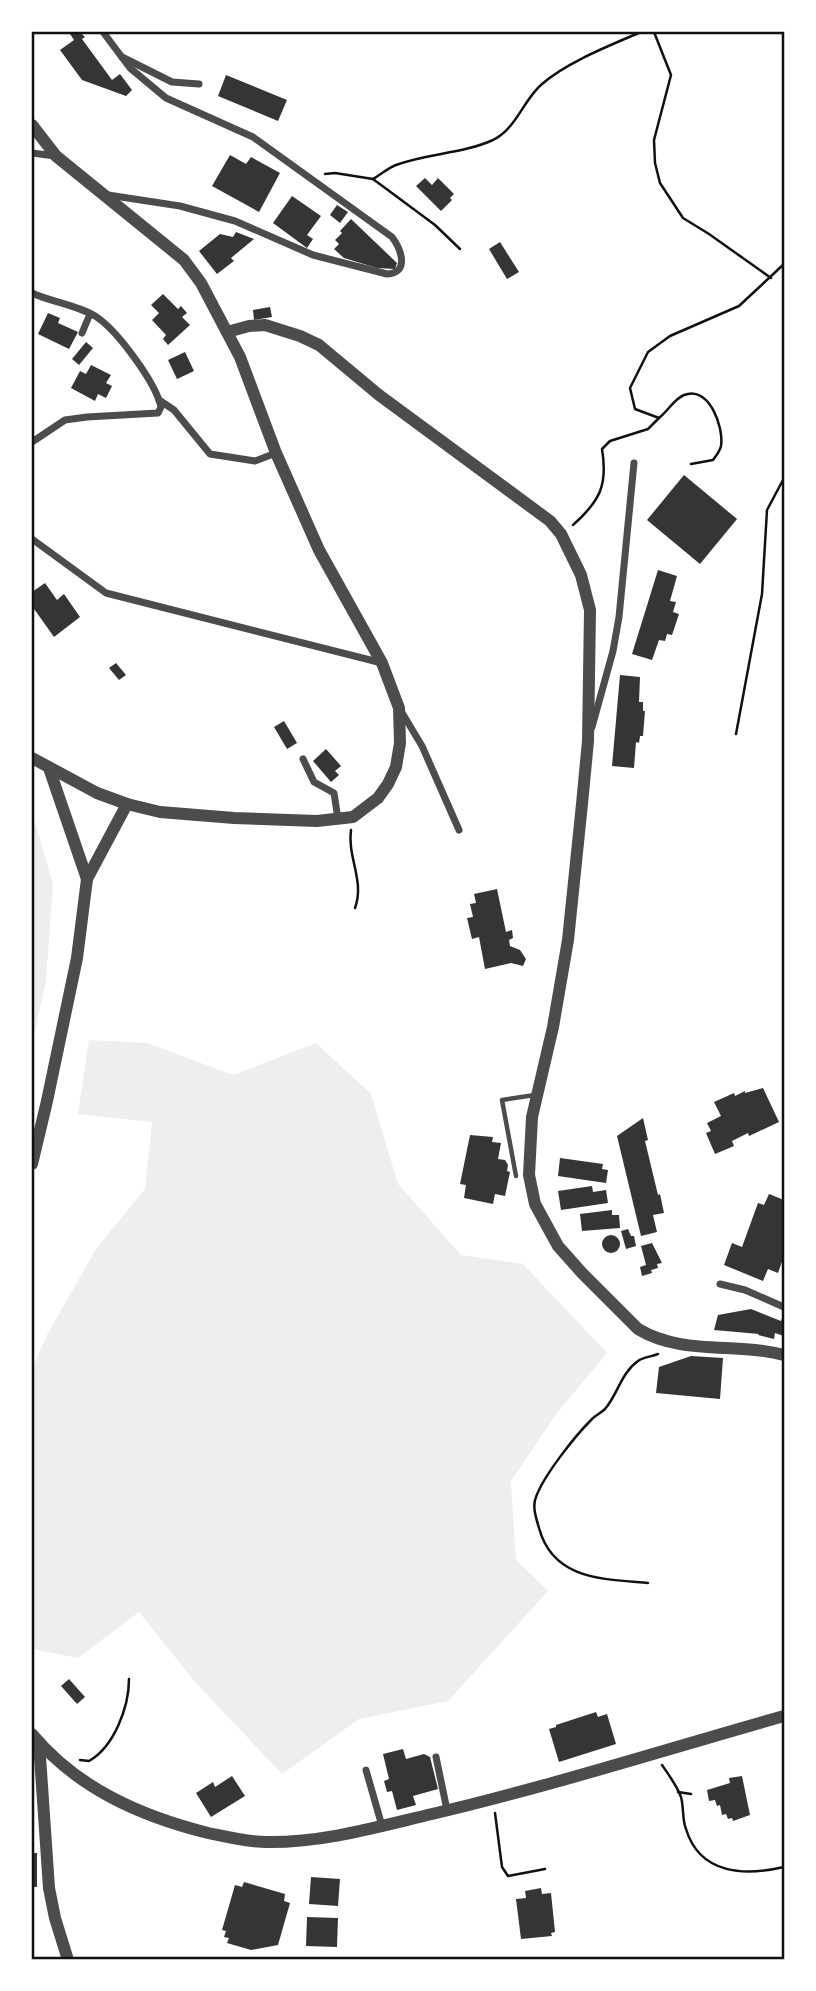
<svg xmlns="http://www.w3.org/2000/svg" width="816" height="1991" font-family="Manrope,sans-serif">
	<rect width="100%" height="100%" fill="#fff"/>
	<g fill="#eee">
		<path d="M32,812L53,884L46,980L32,1045Z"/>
		<path d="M89,1040L147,1043L233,1075L316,1043L371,1094L398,1184L461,1255L523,1264L607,1353L556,1414L511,1481L516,1560L548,1591L448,1701L359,1719L282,1774L195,1682L139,1612L78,1658L32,1649V1369L48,1333L96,1249L145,1189L152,1122L78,1114Z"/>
	</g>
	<g fill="#353535">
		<path d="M73,32H80L85,37L82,39L112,80L120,74L132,90L126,96L82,80L60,50L74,40L70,34Z"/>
		<path d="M226,75L287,100L278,121L218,96Z"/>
		<path d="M230,155L246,164L251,157L280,173L259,212L212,186Z"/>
		<path d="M425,178L432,185L438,178L454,194L450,198L452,200L441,211L416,186Z"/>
		<path d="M292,196L321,216L307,235L313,239L307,248L273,223Z"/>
		<path d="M337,205L348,212L340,223L330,215Z"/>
		<path d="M351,219L397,263L395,269L377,268L344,258L334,249L339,244L335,240L342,233L340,231Z"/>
		<path d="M236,232L254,239L231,258L234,261L217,274L199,251L220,234L233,237Z"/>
		<path d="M500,242L519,272L507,279L489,249Z"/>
		<path d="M163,294L178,309L181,306L187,313L182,317L190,325L168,345L163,339L166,335L152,320L159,313L151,305Z"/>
		<path d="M270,307L272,317L254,320L253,310Z"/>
		<path d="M48,313L60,318L58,323L78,332L69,349L38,334Z"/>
		<path d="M86,342L93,348L79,365L72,359Z"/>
		<path d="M185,352L194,371L177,379L168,360Z"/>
		<path d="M91,365L111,375L106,383L112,386L106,398L98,394L95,401L71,388L80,371L86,374Z"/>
		<path d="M684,475L737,519L700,564L647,520Z"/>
		<path d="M658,570L677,576L670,601L676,602L673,612L679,614L672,635L667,634L665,641L659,640L652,660L632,654Z"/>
		<path d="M45,583L57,600L64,594L80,617L54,637L32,606V592Z"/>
		<path d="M116,663L126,675L119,680L109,668Z"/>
		<path d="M620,675L640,677L639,702H643V711H645L643,736H640L639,743L636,742L634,768L612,766Z"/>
		<path d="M284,721L297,743L287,749L274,727Z"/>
		<path d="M326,749L341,766L335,771L339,775L331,782L313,761Z"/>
		<path d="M497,889L506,932L512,930L513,938L509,940L510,946L520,950L526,959L523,966L511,963L485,969L479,937L472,939L467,918L473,917L470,904L476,903L474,894Z"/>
		<path d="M763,1088L779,1122L749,1136L748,1133L732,1141L734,1146L715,1154L706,1133L711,1131L707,1123L721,1116L714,1102L734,1093L735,1096L745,1091V1093Z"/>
		<path d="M643,1118L648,1140L645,1141L658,1195L660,1194L664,1213L653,1215L657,1232L641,1236L617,1136Z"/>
		<path d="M470,1135L493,1137L492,1142L501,1143L498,1159L505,1160L508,1165L507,1171L510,1172L505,1196L495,1194L493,1204L464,1198L466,1185L460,1184Z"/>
		<path d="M560,1158L603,1164L602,1169L608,1170L606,1183L558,1176Z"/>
		<path d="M592,1186L593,1192L606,1190L608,1203L561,1210L558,1191Z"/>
		<path d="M769,1194L784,1200V1241L782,1246L784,1247V1256L778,1273L768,1269L763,1281L724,1265L732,1243L742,1247L758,1203L764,1205Z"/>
		<path d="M612,1210V1215H619L620,1228L582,1231L580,1214Z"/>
		<path d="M628,1229L631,1236H634L636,1246L626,1249L621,1231Z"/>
		<circle cx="611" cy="1244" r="9"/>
		<path d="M652,1243L662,1263L657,1264L658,1268L651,1270L652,1273L642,1276L640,1267L646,1265L641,1246Z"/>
		<path d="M751,1309L781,1321L784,1312V1336L775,1333L774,1339L758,1335L759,1334L714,1330L718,1315Z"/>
		<path d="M691,1356L723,1358L720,1399L656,1393L659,1367Z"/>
		<path d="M69,1679L85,1697L77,1704L61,1686Z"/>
		<path d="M596,1712L598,1717L607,1714L616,1744L559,1762L549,1729L556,1727V1725Z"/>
		<path d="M403,1749L406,1759L424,1754L430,1757L438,1789L413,1796L416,1805L397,1810L392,1791L387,1792L384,1781L389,1779L383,1754Z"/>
		<path d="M232,1776L245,1796L211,1817L196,1793L213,1782L215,1787Z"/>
		<path d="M742,1776L750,1815L733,1821L732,1818L728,1819L726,1814L722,1815L720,1805L717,1806L715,1800L709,1801L707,1790L730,1783L729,1778Z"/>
		<rect x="32" y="1853" width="5" height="34"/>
		<path d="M311,1877L340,1879L338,1906L309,1904Z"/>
		<path d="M244,1882L285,1894L284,1901L290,1903L278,1945L251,1950L227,1943L229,1938L224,1937L226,1931L222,1930L235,1885L242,1887Z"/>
		<path d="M541,1888L542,1894L551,1893L555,1932L551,1933L552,1936L521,1939L516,1899L526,1898L525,1891Z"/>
		<path d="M307,1917L338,1918L337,1947L306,1946Z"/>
	</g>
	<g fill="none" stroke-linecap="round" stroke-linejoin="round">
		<g stroke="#111" stroke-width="2.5">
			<path d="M654,32L671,75L654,140L655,163L660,183L683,218L709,234L771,278"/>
			<path d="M325,174L335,173L373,179C380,175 388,168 396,165C428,153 462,154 493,140C517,128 523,100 542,84C567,62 611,45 641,32"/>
			<path d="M373,179L435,225L460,249"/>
			<path d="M691,464L713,460C716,456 720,451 721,446C724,427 709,385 684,395C674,399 668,411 659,418L635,409L630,388L648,352L670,336L739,306L784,264"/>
			<path d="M573,525C600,501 608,485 602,449L610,441L648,429L659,418"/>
			<path d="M736,734L762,594L767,510L784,478"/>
			<path d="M351,830C347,857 365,881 355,908"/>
			<path d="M648,1583C603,1579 553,1580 539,1528C536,1518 532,1506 536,1497C544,1475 575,1436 592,1419C596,1415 601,1413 605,1409C618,1394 621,1373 638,1361C643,1357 651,1357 658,1354"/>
			<path d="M80,1760L89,1761C114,1747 129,1707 129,1679"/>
			<path d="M662,1765C669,1775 677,1786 681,1797C684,1808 682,1819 686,1829C700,1875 745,1876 784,1867"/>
			<path d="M678,1792L691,1794"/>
			<path d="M495,1813L502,1867L508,1876L545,1869"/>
		</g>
		<path stroke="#4c4c4c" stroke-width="4.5" d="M516,1176L502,1100L535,1095"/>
		<g stroke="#4c4c4c" stroke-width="7">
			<path d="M103,32L130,68L166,98L253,137L392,237C401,249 410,273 387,274L313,255L235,221L180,206L108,195"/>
			<path d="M122,57L172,82L199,84"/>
			<path d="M32,153L55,156"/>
			<path d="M32,293C51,302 81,306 98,318C118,332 156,383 161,407L158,413L87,417L65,420L32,442"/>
			<path d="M82,333L90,314"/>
			<path d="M159,400L174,410L210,454L255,461L276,453"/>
			<path d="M32,539L106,593L382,663"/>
			<path d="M401,711L422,746L459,830"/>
			<path d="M592,727L613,651L619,617L634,463"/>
			<path d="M303,759L314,782L334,793L338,819"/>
			<path d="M720,1284L745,1290L784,1307"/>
			<path d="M436,1757L447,1810"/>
			<path d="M366,1770L382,1826"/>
		</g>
		<g stroke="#4c4c4c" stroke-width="12">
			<path d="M32,125L56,156L184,260L201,283L240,357L276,453L319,550L382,663L399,708L400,743L396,767L388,784L378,798L353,817L317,821L234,818L160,812L127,804L97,793L32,758"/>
			<path d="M227,332L249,326L265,325L300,336L319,345L379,395L550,521L561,534L581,575L590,610L588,741L582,804L568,940L553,1027L532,1117L529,1175L535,1204L558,1246L582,1273L638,1329C683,1356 736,1342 784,1355"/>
			<path d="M49,768L87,879"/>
			<path d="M32,1164L47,1101L77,958L87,879L127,804"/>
			<path d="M32,1734C77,1788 140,1816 208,1833C227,1837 247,1842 266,1842C322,1843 377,1827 432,1814C551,1786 667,1749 784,1716"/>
			<path d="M39,1742L49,1888L55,1918L68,1960"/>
		</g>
	</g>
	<rect width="816" height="1991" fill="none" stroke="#ffffff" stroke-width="66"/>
	<rect x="33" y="33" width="750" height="1925" fill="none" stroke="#111" stroke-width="2.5"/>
</svg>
